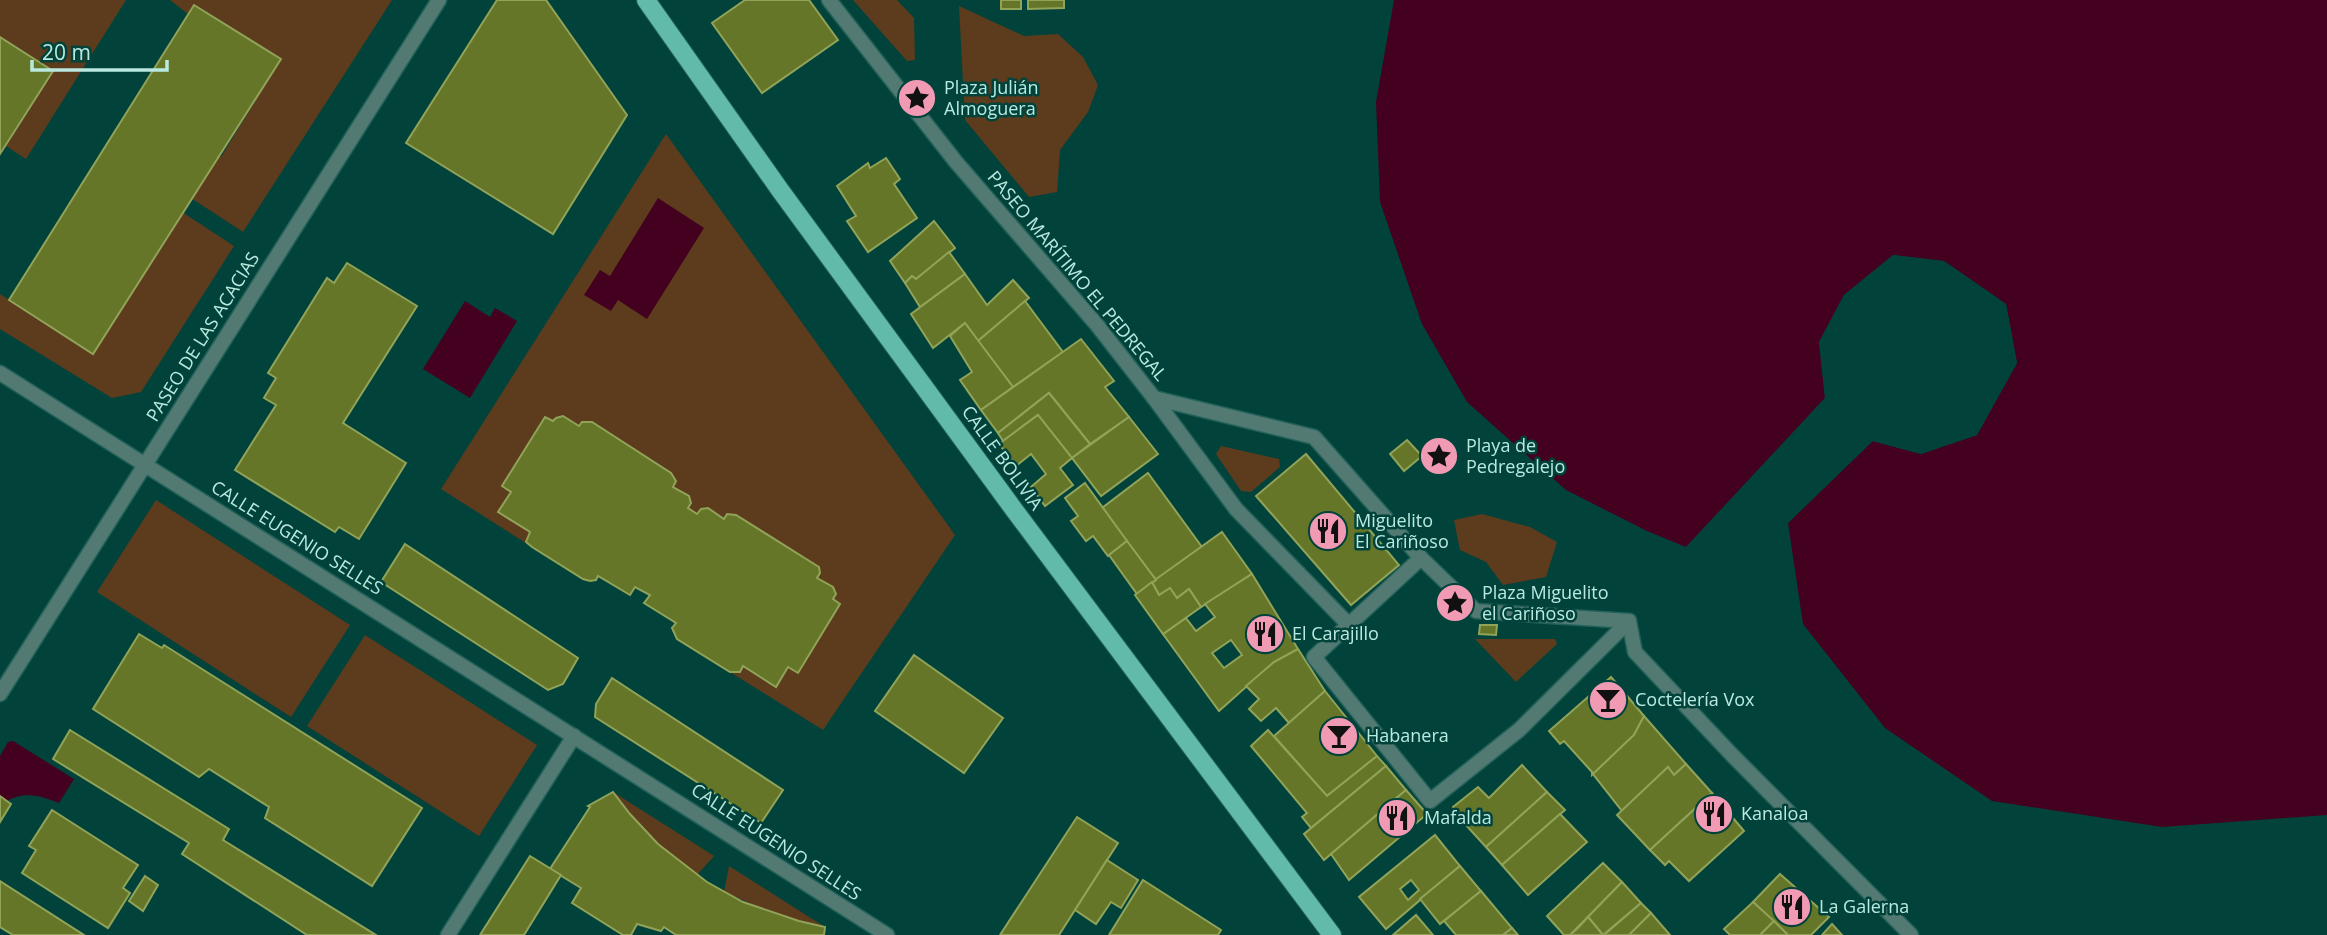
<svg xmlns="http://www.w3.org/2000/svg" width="2327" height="935" font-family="'Open Sans',sans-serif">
	<rect width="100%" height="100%" fill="#01433b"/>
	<g fill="#5d3b1d">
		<path d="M0,0H126L26,159L6,146L53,71L0,37Z"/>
		<path d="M170,0H392L243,232L191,198L218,155L221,157L281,59L195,5L188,14Z"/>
		<path d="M853,0H897L914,18L915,60L907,61Z"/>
		<path d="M959,6L1024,36L1058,34L1083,57L1098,85L1088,112L1060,150L1057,192L1029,197L965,120Z"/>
		<path d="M666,134L955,535L823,730L730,672H740L743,666L776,686L788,667L797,672L836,594L833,587L817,578L820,573L819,567L736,515L727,514L724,519L708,508L701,509L697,514L688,508L691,503L689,496L673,487L676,481L671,473L592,423L582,422L579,426L563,416L556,418L499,512L530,532L526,541L532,547L441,489Z"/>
		<path d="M182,212L234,246L141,392L112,398L0,329V294L93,354Z"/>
		<path d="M1221,446L1279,459L1280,467L1251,492L1241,491L1216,454Z"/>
		<path d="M156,500L350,625L291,717L97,592Z"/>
		<path d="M1482,514L1530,527L1557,542L1546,577L1503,585L1486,562L1460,550L1454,520Z"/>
		<path d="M365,635L537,745L479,836L307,726Z"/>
		<path d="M1475,639H1555L1557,644L1516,682Z"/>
		<path d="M613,792L714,856L697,875C665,851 635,826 613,792Z"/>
		<path d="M729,866L825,927L775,914L724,892Z"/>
	</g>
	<g fill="#44001f">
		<path d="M1394,0H2327V815L2162,827L1992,801L1885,728L1803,624L1788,523L1873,441L1921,454L1977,435L2017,363L2006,304L1944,261L1893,255L1844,295L1819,342L1825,398L1686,547L1647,531L1566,490L1467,402L1422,324L1380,202L1376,102Z"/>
		<path d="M658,198L704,228L647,319L618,300L611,311L584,295L600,270L610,276Z"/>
		<path d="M465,301L490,317L495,308L517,321L470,398L423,369Z"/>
		<path d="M13,741L74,779L59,803C41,796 25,791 7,801L0,796V756L8,742Z"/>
	</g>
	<path fill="#01433b" d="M1893,255L1944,261L2006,304L2017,363L1977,435L1921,454L1872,441L1785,526V520L1871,438L1921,450L1975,432L2013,363L2003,306L1943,264L1894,258L1847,297L1823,343L1828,400L1688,549L1686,547L1825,398L1819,342L1844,295Z"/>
	<g fill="#657629" stroke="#91a358" stroke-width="2" fill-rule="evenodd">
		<path d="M497,0H546L627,115L553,234L406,143Z"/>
		<path d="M745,0H809L838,40L762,93L712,23Z"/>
		<rect x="1001" y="0" width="20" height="9"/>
		<path d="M1028,0H1064V8L1028,9Z"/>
		<path d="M194,5L281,59L93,354L9,300Z"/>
		<path d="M0,37L53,71L0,154Z"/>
		<path d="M886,158L900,179L894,184L917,218L868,252L847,221L856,216L837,186L868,163L870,168Z"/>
		<path d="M934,221L955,248L916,279L912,276L905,283L890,261Z"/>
		<path d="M949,252L965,274L920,307L905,283L912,276L916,279Z"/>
		<path d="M347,263L417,306L343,423L406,463L359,539L339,527L335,532L235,470L276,405L264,398L276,378L268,373L327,278L334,283Z"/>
		<path d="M965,274L987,305L1013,280L1029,298L978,341L965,323L933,348L911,314Z"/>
		<path d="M1025,301L1063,352L1013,387L978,341Z"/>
		<path d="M965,323L1013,387L981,410L960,380L972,372L950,336Z"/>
		<path d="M1081,339L1114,381L1105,387L1129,417L1090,444L1049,393L998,433L981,410Z"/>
		<path d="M1049,393L1090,444L1072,458L1038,415L1003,441L998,433Z"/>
		<path d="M1038,415L1072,458L1060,468L1073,485L1045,506L1031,487L1046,474L1031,454L1016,466L999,444Z"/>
		<path d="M563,416L579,426L582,422H592L671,473L676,481L673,487L689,496L691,503L688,508L697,514L701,509L708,508L724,519L727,514L736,515L819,567L820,573L817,578L833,587L836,594L833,599L840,604L798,673L788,667L776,687L743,666L740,672H730L677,639L672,628L676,623L644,603L650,595L635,587L630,595L598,576L596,580L590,581L583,579L532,547L526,542L530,532L498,512L511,492L502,486L545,417L553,421L556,418Z"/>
		<path d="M1129,417L1158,454L1101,496L1072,458Z"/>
		<path d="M1407,440L1422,456L1404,471L1390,454Z"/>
		<path d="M1306,454L1399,565L1351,605L1256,496Z"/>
		<path d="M1148,473L1202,547L1156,580L1102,508Z"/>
		<path d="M1085,483L1127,541L1108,556L1093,536L1086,541L1071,521L1078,516L1065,498Z"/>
		<path d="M1222,532L1252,574L1201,607L1189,589L1177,598L1170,588L1159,595L1152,582Z"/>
		<path d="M1127,541L1156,580L1137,594L1109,555Z"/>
		<path d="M405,544L578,658L563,684L548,690L381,582Z"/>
		<path d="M1252,574L1298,649L1274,662L1219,711L1163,634L1186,618L1196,631L1215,617L1205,604ZM1231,640L1242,655L1224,668L1212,653Z"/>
		<path d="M1152,582L1159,595L1170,588L1177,598L1189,589L1201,607L1163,634L1135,595Z"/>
		<path d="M1480,625H1497L1496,635L1479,634Z"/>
		<path d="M139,634L162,648L164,645L422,808L372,886L265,818L269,807L209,769L199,777L93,709Z"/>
		<path d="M1298,649L1325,691L1289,723L1276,708L1261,721L1249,709L1259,699L1246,686L1274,662Z"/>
		<path d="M914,655L1003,718L964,773L875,711Z"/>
		<path d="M1611,677L1644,716L1634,735L1592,775V772L1564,741L1560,744L1549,731Z"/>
		<path d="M612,678L783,790L761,823L595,717L596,704Z"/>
		<path d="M1325,691L1377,756L1327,796L1274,736Z"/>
		<path d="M1644,716L1686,764L1674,775L1668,767L1622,811L1593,774L1634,735Z"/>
		<path d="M70,730L229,829L223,840L376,935H307L182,854L189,843L53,759Z"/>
		<path d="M1268,730L1327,796L1377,756L1386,766L1311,828L1302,817L1307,813L1251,746Z"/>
		<path d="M1686,764L1712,793L1650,850L1617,815L1668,767L1674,775Z"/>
		<path d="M1522,765L1547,792L1486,847L1463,822L1453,807L1478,787L1489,798Z"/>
		<path d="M1386,766L1406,790L1324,860L1304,834Z"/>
		<path d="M1406,790L1427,814L1349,880L1331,854Z"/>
		<path d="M613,792L630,814L658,844L707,882L743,902L799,921L825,927L824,935H676L664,927L661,931L637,924L631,935H623L572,903L581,888L550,869L590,807L588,806Z"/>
		<path d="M1547,792L1565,810L1502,865L1486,847Z"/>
		<path d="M1712,793L1744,831L1689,881L1669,861L1665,865L1650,850Z"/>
		<path d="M0,796L11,804L0,822Z"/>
		<path d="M52,810L138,865L123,888L130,893L108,928L22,873L36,850L29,846Z"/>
		<path d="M1560,814L1587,842L1528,895L1502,865Z"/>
		<path d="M1077,817L1118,843L1075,910L1059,935H1000Z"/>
		<path d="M1435,835L1460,866L1386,929L1359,897ZM1411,880L1419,890L1408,900L1400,889Z"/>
		<path d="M530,856L561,875L524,935H480Z"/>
		<path d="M1107,860L1138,880L1121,908L1111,902L1096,924L1075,910Z"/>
		<path d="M1603,863L1622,882L1570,935H1564L1547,916Z"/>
		<path d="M1460,866L1481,891L1440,924L1420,899Z"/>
		<path d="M1780,874L1829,917L1811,935H1788L1753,902Z"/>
		<path d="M145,876L158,885L143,911L129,901Z"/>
		<path d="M1143,880L1221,930L1218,935H1109Z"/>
		<path d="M0,881L84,935H13L0,927Z"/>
		<path d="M1622,882L1641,903L1603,935L1588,917Z"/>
		<path d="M1481,891L1512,928L1503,935H1456L1444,921Z"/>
		<path d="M1753,902L1774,921L1760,935H1730L1724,929Z"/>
		<path d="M1641,903L1651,913L1629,935H1604Z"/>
		<path d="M1651,913L1670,935H1629Z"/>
		<path d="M1416,915L1433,935H1393Z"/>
		<path d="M1588,917L1603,935H1570L1578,928Z"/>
		<path d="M1774,921L1788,935H1760Z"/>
		<path d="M1832,924L1842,935H1822Z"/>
		<path d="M1512,928L1518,935H1503Z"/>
	</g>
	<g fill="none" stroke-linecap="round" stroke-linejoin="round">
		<g stroke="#226159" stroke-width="17">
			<g id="pedestrian">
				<path d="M829,0L956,162L1097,325L1154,398L1236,509L1348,624"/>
				<path d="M1154,398L1314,437L1421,558L1476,611L1629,621L1635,652L1733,756L1911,935"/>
				<path d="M1421,558L1314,657L1430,801L1519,730L1629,621"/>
			</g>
		</g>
		<g stroke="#226159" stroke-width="17">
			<g id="minor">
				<path d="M0,373L887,935"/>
				<path d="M448,935L574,736"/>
			</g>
		</g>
		<g stroke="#226159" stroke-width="17">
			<path id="tertiary" d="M0,694L439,0"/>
		</g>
		<g stroke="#226159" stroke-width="20">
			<path id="primary" d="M646,0L780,190L1015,511L1332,935"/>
		</g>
		<use href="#pedestrian" stroke="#527a72" stroke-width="14"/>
		<use href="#minor" stroke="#527a72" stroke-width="14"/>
		<use href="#tertiary" stroke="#527a72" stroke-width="14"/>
		<use href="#primary" stroke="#62baaa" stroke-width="18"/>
	</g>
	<defs>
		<g id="sight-disc" transform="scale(2.0125)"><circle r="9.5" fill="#f19ab4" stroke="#01433b"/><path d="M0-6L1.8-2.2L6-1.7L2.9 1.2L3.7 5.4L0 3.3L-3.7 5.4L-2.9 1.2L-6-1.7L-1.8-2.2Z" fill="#111"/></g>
		<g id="restaurant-disc" transform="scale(2.0125)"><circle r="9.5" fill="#f19ab4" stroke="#01433b"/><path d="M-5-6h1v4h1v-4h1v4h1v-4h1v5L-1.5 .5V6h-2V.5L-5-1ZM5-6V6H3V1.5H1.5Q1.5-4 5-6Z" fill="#111"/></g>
		<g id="bar-disc" transform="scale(2.0125)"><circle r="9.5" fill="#f19ab4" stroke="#01433b"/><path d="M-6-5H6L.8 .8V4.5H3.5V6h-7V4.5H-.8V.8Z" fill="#111"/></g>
	</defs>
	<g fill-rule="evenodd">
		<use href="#sight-disc" x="917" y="98"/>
		<use href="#sight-disc" x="1439" y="456"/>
		<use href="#restaurant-disc" x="1328" y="531"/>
		<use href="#sight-disc" x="1455" y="603"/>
		<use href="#restaurant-disc" x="1265" y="634"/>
		<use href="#bar-disc" x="1608" y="700"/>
		<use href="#bar-disc" x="1339" y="736"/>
		<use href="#restaurant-disc" x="1714" y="814"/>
		<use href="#restaurant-disc" x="1397" y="818"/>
		<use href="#restaurant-disc" x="1792" y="907"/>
	</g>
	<g text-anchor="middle" stroke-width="5" stroke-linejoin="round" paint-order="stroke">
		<g font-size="18" fill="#b9e9df" stroke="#01433b" text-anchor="start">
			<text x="944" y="94">Plaza Julián<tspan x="944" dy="21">Almoguera</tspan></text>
			<text x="1466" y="452">Playa de<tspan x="1466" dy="21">Pedregalejo</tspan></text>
			<text x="1355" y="527">Miguelito<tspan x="1355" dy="21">El Cariñoso</tspan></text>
			<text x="1482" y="599">Plaza Miguelito<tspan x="1482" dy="21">el Cariñoso</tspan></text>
			<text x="1292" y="640">El Carajillo</text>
			<text x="1635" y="706">Coctelería Vox</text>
			<text x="1366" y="742">Habanera</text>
			<text x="1741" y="820">Kanaloa</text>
			<text x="1424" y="824">Mafalda</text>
			<text x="1819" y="913">La Galerna</text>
		</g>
		<g font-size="18" fill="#b9e9df" stroke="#01433b">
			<text transform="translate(1077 276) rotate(50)" y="6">PASEO MARÍTIMO EL PEDREGAL</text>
			<text transform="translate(203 337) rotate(-58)" y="6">PASEO DE LAS ACACIAS</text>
			<text transform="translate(1002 458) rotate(54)" y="6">CALLE BOLIVIA</text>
			<text transform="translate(297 538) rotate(32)" y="6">CALLE EUGENIO SELLES</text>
			<text transform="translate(776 842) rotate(33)" y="6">CALLE EUGENIO SELLES</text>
		</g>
	</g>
	<path d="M32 60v10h135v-10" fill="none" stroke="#b9e9df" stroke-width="3.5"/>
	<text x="42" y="60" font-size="21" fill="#b9e9df" stroke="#01433b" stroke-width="5" paint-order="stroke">20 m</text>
</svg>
